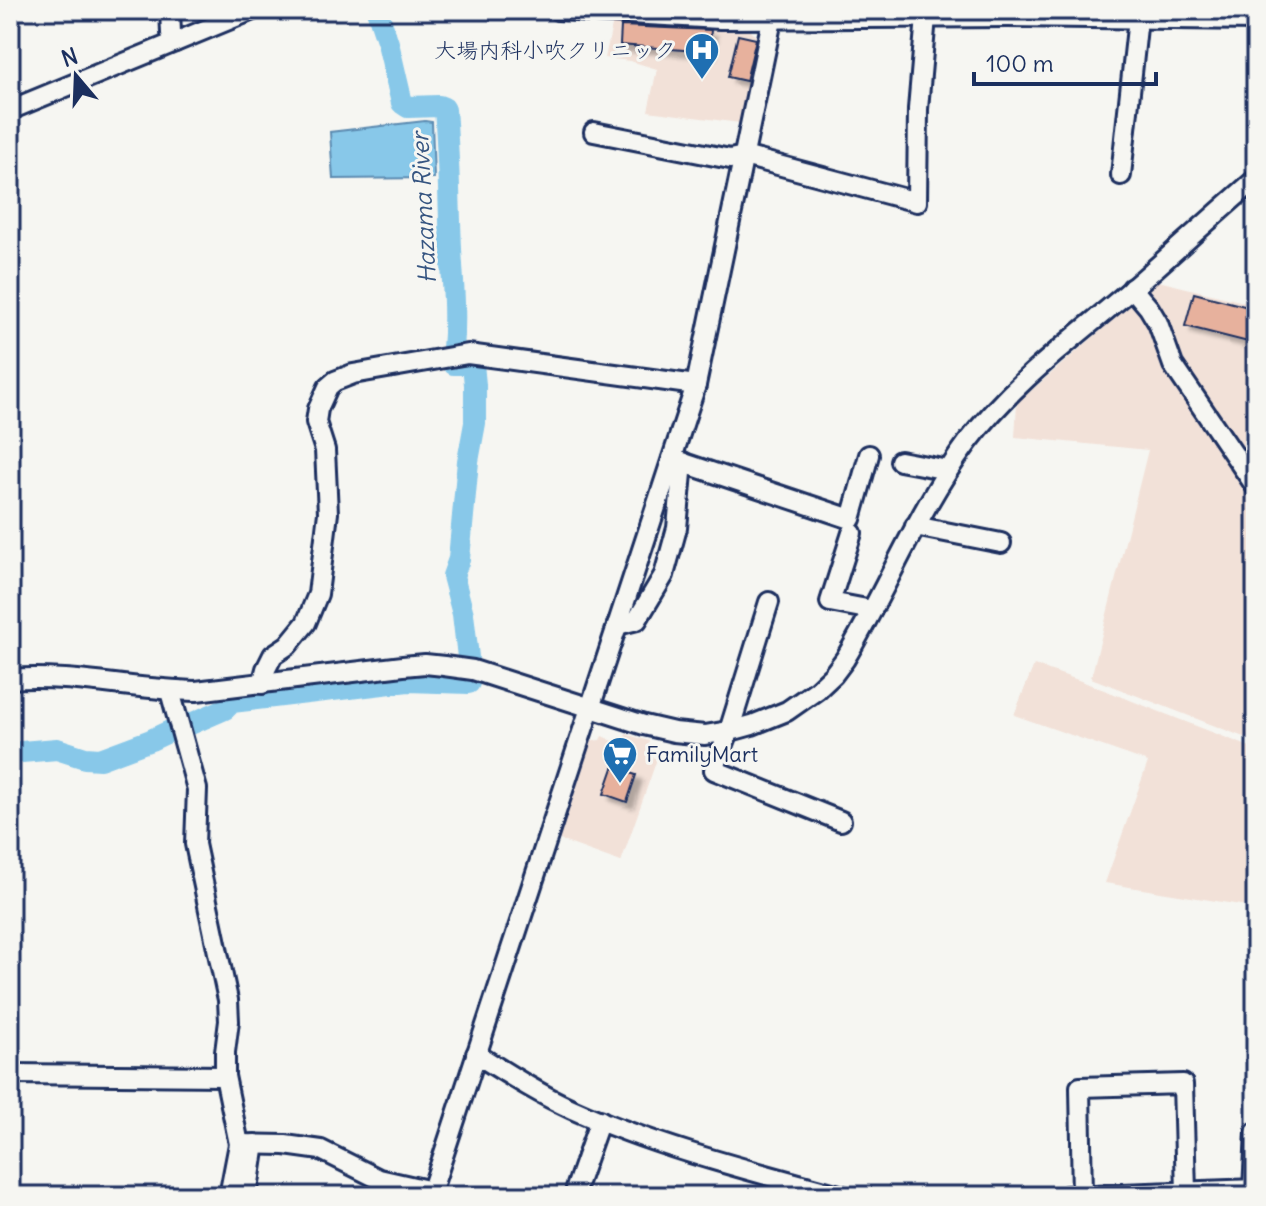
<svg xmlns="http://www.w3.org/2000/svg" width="1266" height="1206" font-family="Delius,'Klee One',sans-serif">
	<defs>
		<filter id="shadow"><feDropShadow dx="6" dy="6" stdDeviation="2" flood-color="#0004"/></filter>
	</defs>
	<rect width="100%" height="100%" fill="#f6f6f2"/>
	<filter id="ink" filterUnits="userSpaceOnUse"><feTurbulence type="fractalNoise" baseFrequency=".0125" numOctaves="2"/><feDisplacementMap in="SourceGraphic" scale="16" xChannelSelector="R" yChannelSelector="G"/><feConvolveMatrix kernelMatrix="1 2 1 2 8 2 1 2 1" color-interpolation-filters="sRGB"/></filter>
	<g filter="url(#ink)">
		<g fill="#f2e1d8">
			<path d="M613,21L720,29L724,25L746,26L758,38L740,123L648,111L657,69L630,61L605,58Z"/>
			<path d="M1158,281L1256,305V744L1253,746V907L1105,883L1148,762L1014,715L1034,665L1081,681L1250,747L1254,741L1091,678L1148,450L1015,437L1017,403Z"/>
			<path d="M626,734L649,741L647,755L657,759L621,862L557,839L591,741L600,740L602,736L622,745Z"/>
		</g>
		<path fill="#88c8e9" stroke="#5c8bb1" stroke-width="2" d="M425,121L432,122L434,178L333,179L330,132Z"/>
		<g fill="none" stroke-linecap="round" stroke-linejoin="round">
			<g stroke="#88c8e9" stroke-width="22">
				<path d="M377,10L388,43L402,103L408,107L439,106L444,108L445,110C449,156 449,202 451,249C453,283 456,315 453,349"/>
				<path d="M453,362L454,364H473L475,385V423L468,461L459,559L453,576L463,614L468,657"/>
				<path d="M186,726L225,709L232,702L408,681L469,683V678"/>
				<path d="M10,753L57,749L85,758L100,759L151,740L170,731"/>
			</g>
		</g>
		<g fill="#e7b19d" stroke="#1b2f5e" stroke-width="2" filter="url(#shadow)">
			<path d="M621,26L711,30L709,52L620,45Z"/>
			<path d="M738,35L756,39L746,81L728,77Z"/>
			<path d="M1194,293L1256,309V344L1185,326Z"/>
			<path d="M613,768L636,775L627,802L604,794Z"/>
		</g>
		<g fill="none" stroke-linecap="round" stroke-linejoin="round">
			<g stroke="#1b2f5e" stroke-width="24">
				<g id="minor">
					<path d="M170,10L171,33L175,42"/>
					<path d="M558,10L720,19L1008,17L1256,20"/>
					<path d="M10,110L253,10"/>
					<path d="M594,132L730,159L744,156L917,202L918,109L926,17"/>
					<path d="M1121,175L1138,18"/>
					<path d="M1132,288L1149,308L1158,323L1173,365L1256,487"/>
					<path d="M672,459L851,519L869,455"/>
					<path d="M900,461L948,470"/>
					<path d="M915,526L1001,543"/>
					<path d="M852,533L830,602L872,610"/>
					<path d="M769,602L729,731L714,770L841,821"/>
					<path d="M617,625L637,620L664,575L677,528L683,462"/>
					<path d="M10,679C72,674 134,690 196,691L403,666L425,664L444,666L473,670L644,725L674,732L705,735L734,730L752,725L787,711L817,690L833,675L845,659C888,587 918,509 968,442C1014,381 1076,337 1133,288C1174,252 1214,215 1256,179"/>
					<path d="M262,684L266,669L273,655L288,645L306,623L318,594L328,513L325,450L316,422L318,409L328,387L335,381L353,374L468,354L696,385"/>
					<path d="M170,691L197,789L195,844L228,1000L229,1021L225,1052V1076L239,1144L229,1196"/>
					<path d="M476,1054C508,1074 539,1094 572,1109C659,1148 752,1171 843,1196"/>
					<path d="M10,1074L225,1076"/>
					<path d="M239,1144L285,1145L321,1150L379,1179L432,1191"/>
					<path d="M576,1188L600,1120"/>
					<path d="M1253,1189L1256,1132"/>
					<path d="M1082,1195L1080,1087L1183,1084L1186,1192"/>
					<path d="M247,1196L255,1144"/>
					<path d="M430,1196L696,385L774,10"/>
					<path d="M1067,1196L1256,1189"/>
				</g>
			</g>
			<use href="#minor" stroke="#f6f6f2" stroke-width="18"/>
		</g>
	</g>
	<defs>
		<g id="hospital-pin" transform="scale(1.8)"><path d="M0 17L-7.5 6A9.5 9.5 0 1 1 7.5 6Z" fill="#1f6fb2" stroke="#f6f6f2"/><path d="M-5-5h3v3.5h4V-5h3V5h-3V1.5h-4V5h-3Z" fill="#fff"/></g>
		<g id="supermarket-pin" transform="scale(1.8)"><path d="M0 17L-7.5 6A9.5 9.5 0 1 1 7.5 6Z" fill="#1f6fb2" stroke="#f6f6f2"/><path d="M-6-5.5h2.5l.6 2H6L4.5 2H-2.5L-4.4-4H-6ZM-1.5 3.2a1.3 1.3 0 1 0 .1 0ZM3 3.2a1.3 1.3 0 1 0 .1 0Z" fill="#fff"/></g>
	</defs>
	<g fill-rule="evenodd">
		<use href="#hospital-pin" x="702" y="50"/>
		<use href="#supermarket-pin" x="620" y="754"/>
	</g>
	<g text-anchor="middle" stroke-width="6" stroke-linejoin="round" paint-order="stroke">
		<g font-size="22" fill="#1b2f5e" stroke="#f6f6f2" text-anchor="end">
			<text x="676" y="58">大場内科小吹クリニック</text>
			<text x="646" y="762" text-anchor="start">FamilyMart</text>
		</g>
		<g font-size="24" font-style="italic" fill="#365581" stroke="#f6f6f2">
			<text transform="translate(424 208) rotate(-93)" y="8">Hazama River</text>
		</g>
	</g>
	<rect width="1266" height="1206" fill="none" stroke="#f6f6f2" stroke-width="40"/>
	<rect x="20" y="20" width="1226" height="1166" fill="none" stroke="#1b2f5e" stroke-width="3" filter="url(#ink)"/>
	<g transform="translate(76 76) rotate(341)" stroke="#f6f6f2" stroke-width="6" paint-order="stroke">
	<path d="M0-6L14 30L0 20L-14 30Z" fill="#1b2f5e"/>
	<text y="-12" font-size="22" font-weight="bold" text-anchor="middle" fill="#1b2f5e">N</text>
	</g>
	<path d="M974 72v12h182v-12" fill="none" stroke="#1b2f5e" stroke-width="4"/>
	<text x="986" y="72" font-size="24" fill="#1b2f5e" stroke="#f6f6f2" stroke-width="6" paint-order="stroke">100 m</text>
</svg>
